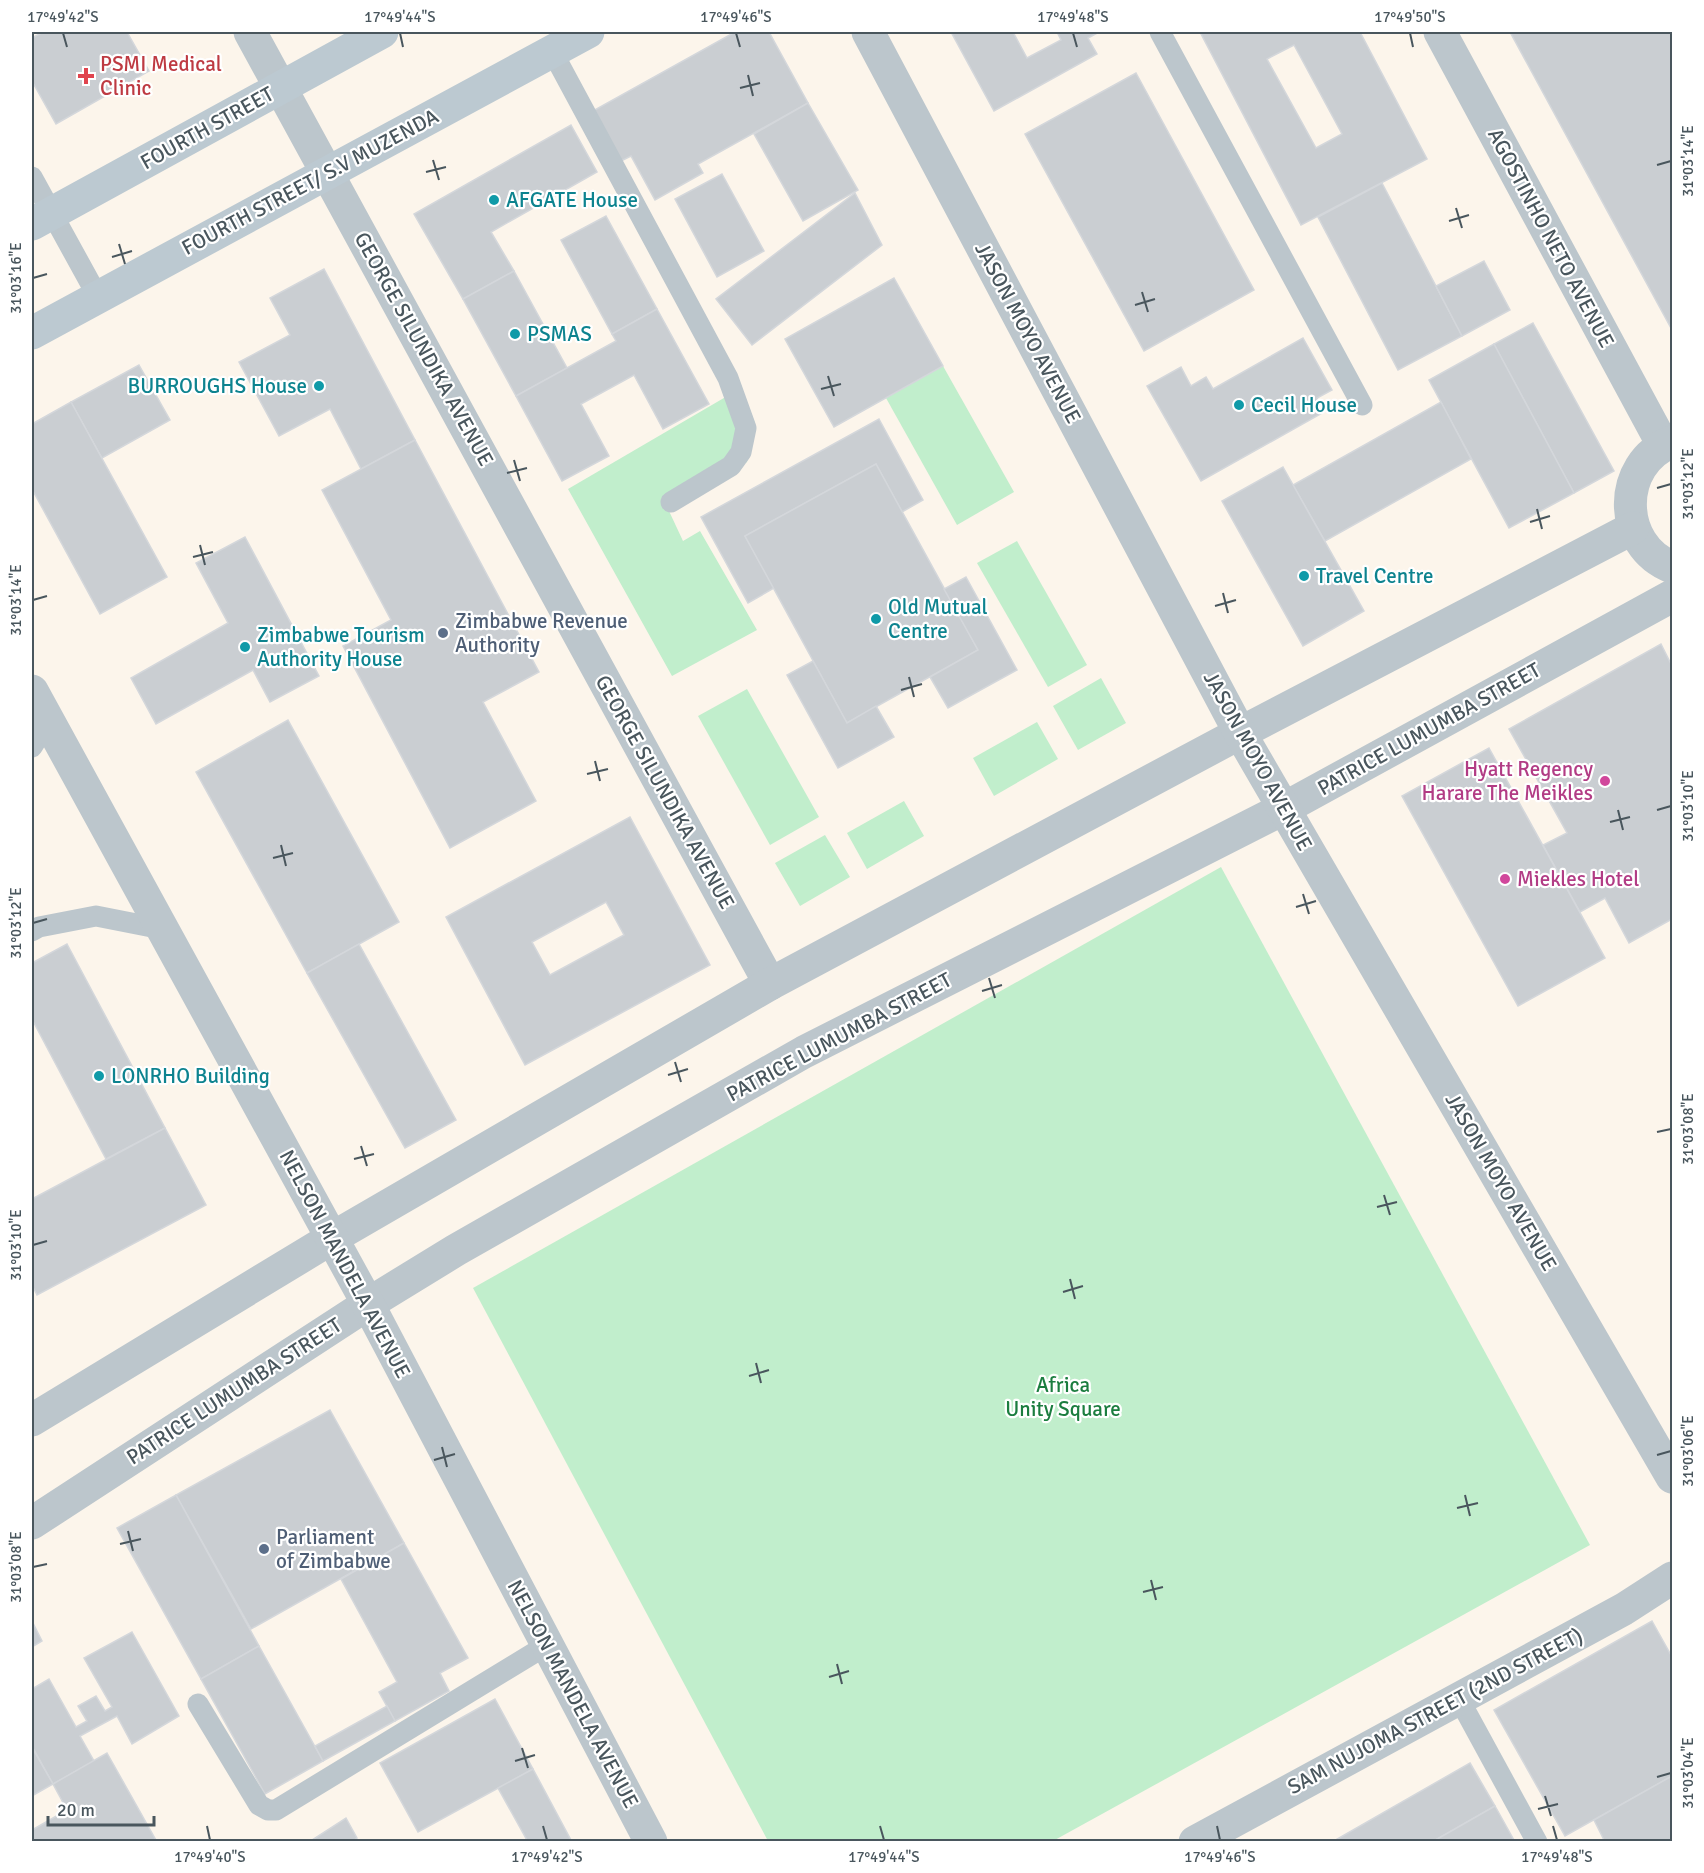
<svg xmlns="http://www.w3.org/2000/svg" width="1704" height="1873" font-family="Signika,sans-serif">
	<rect width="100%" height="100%" fill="#f2f0f0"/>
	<rect fill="#fcf5eb" x="32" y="32" width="1640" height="1809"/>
	<g fill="#c1eecc">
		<path d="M943,366L1014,492L957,525L886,398Z"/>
		<path d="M741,388L755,423L747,462L669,511L683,541L700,531L757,630L672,676L568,489Z"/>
		<path d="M1017,541L1087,665L1048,687L977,563Z"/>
		<path d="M1101,678L1126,723L1078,750L1053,706Z"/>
		<path d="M747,689L819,817L770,845L698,716Z"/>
		<path d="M1037,722L1058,759L994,796L973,758Z"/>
		<path d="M904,801L924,836L867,869L847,833Z"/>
		<path d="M825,835L850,877L800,906L775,863Z"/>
		<path d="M1221,867L1590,1545L1053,1841H768L473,1288Z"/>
	</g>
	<g fill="#caced2" stroke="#d4d7db" stroke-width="1.5" fill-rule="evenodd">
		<path d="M43,32H127L149,71L56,124L32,81V38Z"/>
		<path d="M735,32H769L808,103L698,164L703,173L655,200L631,156L619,162L591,112Z"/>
		<path d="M951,32H1013L1027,58L1061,40L1057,32H1099L1088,38L1097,54L994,111Z"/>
		<path d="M1200,32H1360L1427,159L1301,225ZM1294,45L1342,134L1316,148L1267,59Z"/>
		<path d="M1510,32H1672V330Z"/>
		<path d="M1136,73L1254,290L1144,351L1025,134Z"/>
		<path d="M808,103L858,190L803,221L754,134Z"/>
		<path d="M571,125L597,172L491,232L514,271L463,299L414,214Z"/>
		<path d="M722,174L764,251L717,277L675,199Z"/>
		<path d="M1382,183L1462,336L1398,370L1318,217Z"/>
		<path d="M855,193L882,245L752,345L716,299Z"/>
		<path d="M606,216L657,309L612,334L561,240Z"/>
		<path d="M1484,261L1510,310L1462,336L1436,286Z"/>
		<path d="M324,269L415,440L361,469L330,409L279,436L239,362L290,335L270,298Z"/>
		<path d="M514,271L567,368L516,396L463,299Z"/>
		<path d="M894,278L943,366L834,427L785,339Z"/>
		<path d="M657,309L709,404L663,429L634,375L581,404L609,456L562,481L516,396L616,341L612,334Z"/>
		<path d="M1533,323L1614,471L1574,493L1494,344Z"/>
		<path d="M1303,338L1332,390L1317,398L1324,412L1201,481L1147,386L1181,367L1191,386L1206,377L1213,389Z"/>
		<path d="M1494,344L1574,493L1509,528L1429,380Z"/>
		<path d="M139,365L170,420L102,458L71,402Z"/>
		<path d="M71,402L167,577L100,614L32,489V424Z"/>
		<path d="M1441,402L1471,459L1325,541L1293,485Z"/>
		<path d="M879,419L923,500L902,512L876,464L745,536L774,588L748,603L701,517Z"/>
		<path d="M415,440L539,672L483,702L536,801L450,848L343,646L391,620L322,490Z"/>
		<path d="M876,464L978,650L847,723L745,536Z"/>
		<path d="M1283,467L1364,611L1303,646L1222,501Z"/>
		<path d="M245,537L319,676L270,702L253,670L156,724L131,678L228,623L196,563Z"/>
		<path d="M966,577L1017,670L948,708L930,677L978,650L944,589Z"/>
		<path d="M1661,644L1672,666V919L1629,943L1605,898L1580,912L1543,845L1567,833L1509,729Z"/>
		<path d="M813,661L847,723L876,706L894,737L838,768L787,675Z"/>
		<path d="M288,720L399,922L307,973L196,772Z"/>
		<path d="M1489,748L1605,958L1518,1006L1402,796Z"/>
		<path d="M630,817L710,965L525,1065L446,917ZM606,902L624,935L550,975L532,942Z"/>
		<path d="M67,944L165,1128L106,1159L34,1023L32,1024V963Z"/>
		<path d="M359,944L456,1120L405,1148L307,973Z"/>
		<path d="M165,1128L206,1205L37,1295L32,1285V1199Z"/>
		<path d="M330,1410L404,1543L251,1629L176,1495Z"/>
		<path d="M176,1495L259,1646L201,1679L117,1528Z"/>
		<path d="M404,1543L468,1658L440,1673L449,1691L395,1721L379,1692L397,1682L341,1579Z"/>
		<path d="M32,1621L42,1641L32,1647Z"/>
		<path d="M1652,1621L1672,1657V1776L1565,1836L1494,1710Z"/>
		<path d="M132,1632L179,1716L132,1744L117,1716L80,1736L94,1761L53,1784L32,1746V1689L49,1679L76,1727L87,1721L78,1706L96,1696L105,1711L112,1707L84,1658Z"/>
		<path d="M259,1646L323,1761L265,1794L201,1679Z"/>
		<path d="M495,1699L533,1769L418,1832L380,1763Z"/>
		<path d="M387,1706L395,1721L323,1761L315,1746Z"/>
		<path d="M34,1751L53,1784L32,1796V1753Z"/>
		<path d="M107,1753L157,1842H32V1830L67,1810L53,1784Z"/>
		<path d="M1470,1763L1495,1806L1432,1842H1332Z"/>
		<path d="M533,1769L572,1842H528L498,1788Z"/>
		<path d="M1672,1776V1842H1605L1594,1820Z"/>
		<path d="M1495,1806L1515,1842H1432Z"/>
		<path d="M346,1818L357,1838L352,1842H309Z"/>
	</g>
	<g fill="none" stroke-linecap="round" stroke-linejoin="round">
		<g stroke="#bcc6cc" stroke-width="21">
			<path d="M1160,32L1362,405"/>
			<path d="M552,51L728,378L746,428L741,452L731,466L671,502"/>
			<path d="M32,177L98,297"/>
			<path d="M32,747L48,721"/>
			<path d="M32,931L39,927L96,916L162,929"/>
			<path d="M1459,1699L1537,1842"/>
			<path d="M198,1704L259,1805L268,1810H276L547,1645"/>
		</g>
		<g stroke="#bcc6cc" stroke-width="33">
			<path d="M250,32L770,984"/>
			<path d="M1440,32L1663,445"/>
			<path d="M1672,442C1616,463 1617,546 1672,567"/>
			<path d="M32,1420L332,1238L770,984L1240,733L1633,528"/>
			<path d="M32,1523L368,1304L456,1250L804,1052L1283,809L1672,596"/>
		</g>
		<g stroke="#bcc6cc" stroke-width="33">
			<path d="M868,32L1240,733L1672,1477"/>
			<path d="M32,691L368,1304L651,1842"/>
			<path d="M1195,1842L1624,1609L1672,1578"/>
		</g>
		<g stroke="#bcc9d1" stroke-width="33">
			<path d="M32,224L382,32"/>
			<path d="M32,333L588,32"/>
		</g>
	</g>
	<path fill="none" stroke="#49565d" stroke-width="2" d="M63,33L67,47M400,33L403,47M736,33L740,47M1073,33L1077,47M1410,33L1413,47M748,75L753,96M740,88L760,83M433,160L439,180M1657,165L1671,161M426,172L446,167M1456,208L1462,228M1449,221L1469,215M119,244L125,264M112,257L132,251M33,278L47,274M1142,292L1148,312M1135,305L1155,299M828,376L834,396M821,389L841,384M514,460L520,481M507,473L527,468M1657,488L1671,484M1537,509L1542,529M1530,522L1550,516M200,545L205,565M193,557L213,552M1223,593L1228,613M33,600L47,596M1215,606L1236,600M909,677L914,697M901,690L922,684M595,761L600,781M587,774L608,769M1618,810L1623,830M1657,810L1671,806M1610,822L1630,817M281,845L286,866M273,858L293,853M1303,894L1309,914M1296,907L1316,901M33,923L47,919M989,978L995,998M982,991L1002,985M675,1062L681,1082M668,1075L688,1069M1657,1132L1671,1129M361,1146L367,1166M354,1159L374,1154M1384,1195L1390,1215M1377,1207L1397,1202M33,1245L47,1241M1070,1279L1075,1299M1063,1292L1083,1286M756,1363L761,1383M749,1376L769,1370M442,1447L447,1467M1657,1455L1671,1451M434,1460L455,1454M1465,1495L1470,1516M1457,1508L1478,1503M128,1531L133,1551M120,1544L141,1539M33,1567L47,1564M1151,1580L1156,1600M1143,1592L1163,1587M837,1664L842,1684M829,1677L849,1671M522,1748L528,1768M515,1761L535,1755M1657,1777L1671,1773M1545,1796L1551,1816M1538,1809L1558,1804M207,1826L210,1840M543,1826L547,1840M880,1826L884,1840M1217,1826L1220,1840M1553,1826L1557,1840"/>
	<path fill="#e0444e" stroke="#fff" stroke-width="2" d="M83 67h6v6h6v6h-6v6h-6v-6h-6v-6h6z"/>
	<g fill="#0f9aa8" stroke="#fff" stroke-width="2">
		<circle cx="494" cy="200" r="6"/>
		<circle cx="515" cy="334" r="6"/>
		<circle cx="319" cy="386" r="6"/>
		<circle cx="1239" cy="405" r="6"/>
		<circle cx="1304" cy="576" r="6"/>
		<circle cx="876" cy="619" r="6"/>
		<circle cx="245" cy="647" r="6"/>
		<circle cx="99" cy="1076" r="6"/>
	</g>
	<g fill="#5c6f8a" stroke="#fff" stroke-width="2">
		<circle cx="443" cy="633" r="6"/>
		<circle cx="264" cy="1549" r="6"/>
	</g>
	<g fill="#d1479c" stroke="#fff" stroke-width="2">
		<circle cx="1605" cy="781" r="6"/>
		<circle cx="1505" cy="879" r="6"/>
	</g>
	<g text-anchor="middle" stroke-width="4.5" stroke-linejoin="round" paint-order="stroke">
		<g font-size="21" fill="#be3a42" stroke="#fff" text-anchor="start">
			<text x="100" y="71">PSMI Medical<tspan x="100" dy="24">Clinic</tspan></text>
		</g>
		<g font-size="21" fill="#49565d" stroke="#fff">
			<text transform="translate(207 128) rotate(-29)" y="7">FOURTH STREET</text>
			<text transform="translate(310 182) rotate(-28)" y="7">FOURTH STREET/ S.V MUZENDA</text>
			<text transform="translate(1551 238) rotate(62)" y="7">AGOSTINHO NETO AVENUE</text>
			<text transform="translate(1028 333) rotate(62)" y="7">JASON MOYO AVENUE</text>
			<text transform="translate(424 349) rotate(61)" y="7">GEORGE SILUNDIKA AVENUE</text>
			<text transform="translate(1429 729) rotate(-29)" y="7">PATRICE LUMUMBA STREET</text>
			<text transform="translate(1258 761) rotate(61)" y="7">JASON MOYO AVENUE</text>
			<text transform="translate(665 792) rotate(61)" y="7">GEORGE SILUNDIKA AVENUE</text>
			<text transform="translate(839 1037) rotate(-28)" y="7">PATRICE LUMUMBA STREET</text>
			<text transform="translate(1501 1182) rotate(60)" y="7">JASON MOYO AVENUE</text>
			<text transform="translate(345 1264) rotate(62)" y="7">NELSON MANDELA AVENUE</text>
			<text transform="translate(234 1391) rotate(-33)" y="7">PATRICE LUMUMBA STREET</text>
			<text transform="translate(573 1694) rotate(62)" y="7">NELSON MANDELA AVENUE</text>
			<text transform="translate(1435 1711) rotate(-28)" y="7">SAM NUJOMA STREET (2ND STREET)</text>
		</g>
		<g font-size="21" fill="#0d838f" stroke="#fff" text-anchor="start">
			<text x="506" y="207">AFGATE House</text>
			<text x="527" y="341">PSMAS</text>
			<text x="307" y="393" text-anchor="end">BURROUGHS House</text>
			<text x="1251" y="412">Cecil House</text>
			<text x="1316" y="583">Travel Centre</text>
			<text x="888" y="614">Old Mutual<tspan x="888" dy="24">Centre</tspan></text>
			<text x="257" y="642">Zimbabwe Tourism<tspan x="257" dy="24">Authority House</tspan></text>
			<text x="111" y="1083">LONRHO Building</text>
		</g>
		<g font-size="21" fill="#4e5e75" stroke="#fff" text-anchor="start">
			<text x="455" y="628">Zimbabwe Revenue<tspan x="455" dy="24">Authority</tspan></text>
			<text x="276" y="1544">Parliament<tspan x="276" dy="24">of Zimbabwe</tspan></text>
		</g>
		<g font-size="21" fill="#b23c85" stroke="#fff" text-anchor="end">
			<text x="1593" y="776">Hyatt Regency<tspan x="1593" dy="24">Harare The Meikles</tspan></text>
			<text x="1517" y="886" text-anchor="start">Miekles Hotel</text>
		</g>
		<g font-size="21" fill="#1b7d3f" stroke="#fff">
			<text x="1063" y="1392">Africa<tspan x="1063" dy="24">Unity Square</tspan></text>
		</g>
	</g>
	<rect width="1704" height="1873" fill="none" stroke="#ffffff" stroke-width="66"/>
	<path d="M48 1816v9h106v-9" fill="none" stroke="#49565d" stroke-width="3"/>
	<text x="57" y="1816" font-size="18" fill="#49565d" stroke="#ffffff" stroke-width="4.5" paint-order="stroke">20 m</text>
	<rect x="33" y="33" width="1638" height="1807" fill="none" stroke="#49565d" stroke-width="2"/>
	<g font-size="15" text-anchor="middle" fill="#49565d">
		<text x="63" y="22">17°49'42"S</text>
		<text x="400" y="22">17°49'44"S</text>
		<text x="736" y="22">17°49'46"S</text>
		<text x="1073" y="22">17°49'48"S</text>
		<text x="1410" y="22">17°49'50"S</text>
		<text transform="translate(1688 161) rotate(-90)" y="5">31°03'14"E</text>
		<text transform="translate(16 278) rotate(-90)" y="5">31°03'16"E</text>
		<text transform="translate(1688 484) rotate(-90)" y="5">31°03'12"E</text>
		<text transform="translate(16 600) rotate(-90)" y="5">31°03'14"E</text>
		<text transform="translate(1688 806) rotate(-90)" y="5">31°03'10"E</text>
		<text transform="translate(16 923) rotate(-90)" y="5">31°03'12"E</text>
		<text transform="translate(1688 1129) rotate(-90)" y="5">31°03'08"E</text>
		<text transform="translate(16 1245) rotate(-90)" y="5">31°03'10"E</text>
		<text transform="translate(1688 1451) rotate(-90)" y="5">31°03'06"E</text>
		<text transform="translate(16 1567) rotate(-90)" y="5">31°03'08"E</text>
		<text transform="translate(1688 1773) rotate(-90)" y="5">31°03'04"E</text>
		<text x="210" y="1862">17°49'40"S</text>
		<text x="547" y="1862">17°49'42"S</text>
		<text x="884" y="1862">17°49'44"S</text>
		<text x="1220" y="1862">17°49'46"S</text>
		<text x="1557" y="1862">17°49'48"S</text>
	</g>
</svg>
